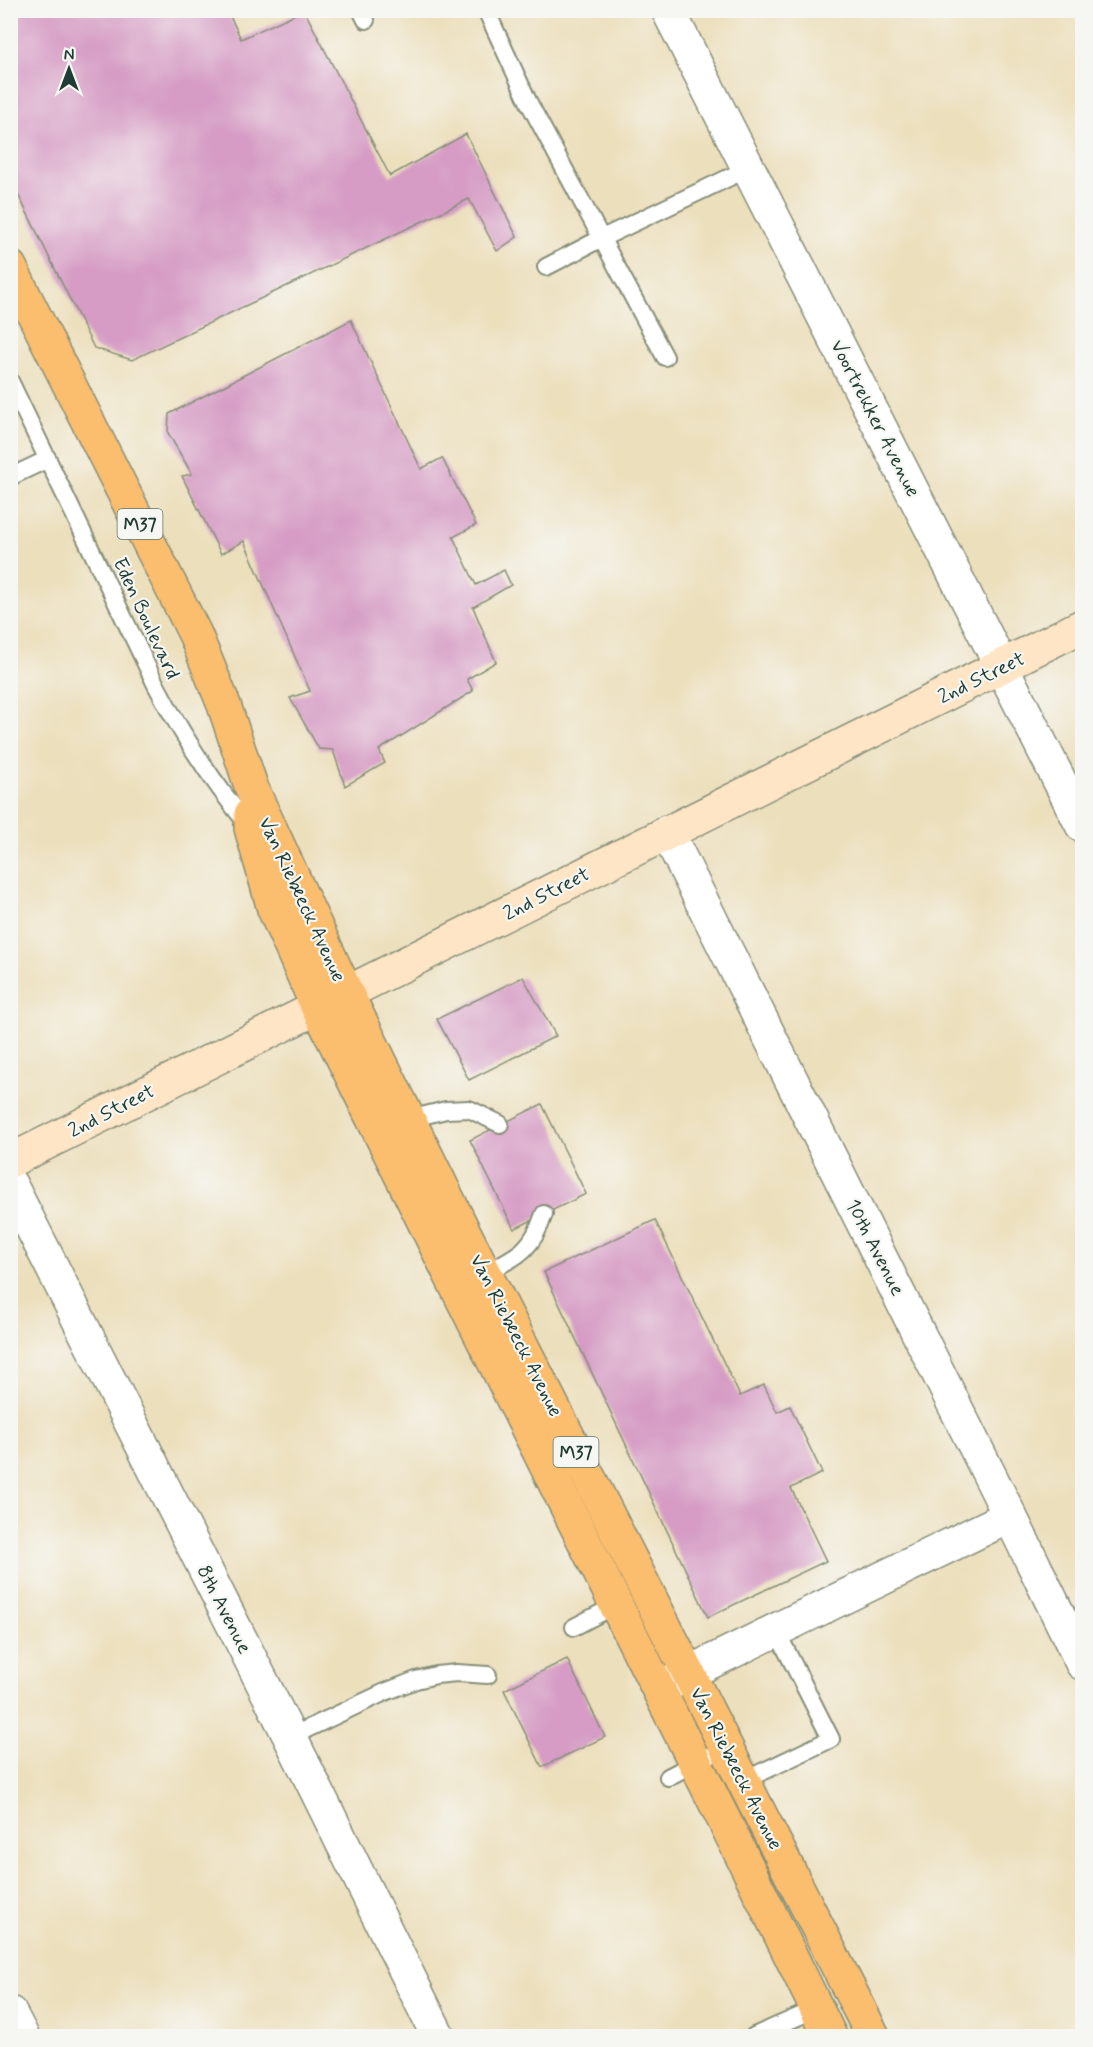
<svg xmlns="http://www.w3.org/2000/svg" width="1093" height="2047" font-family="Mynerve,sans-serif">
	<rect width="100%" height="100%" fill="#f6f6f2"/>
	<filter id="ink" filterUnits="userSpaceOnUse"><feTurbulence type="fractalNoise" baseFrequency=".0167" numOctaves="2"/><feDisplacementMap in="SourceGraphic" scale="12" xChannelSelector="R" yChannelSelector="G"/><feConvolveMatrix kernelMatrix="1 2 1 2 8 2 1 2 1" color-interpolation-filters="sRGB"/></filter>
	<filter id="wash" filterUnits="userSpaceOnUse"><feTurbulence type="fractalNoise" baseFrequency=".008" numOctaves="4" result="noise"/><feDisplacementMap in="SourceGraphic" scale="24" xChannelSelector="R" yChannelSelector="G"/><feGaussianBlur stdDeviation="1.35" result="paint"/><feColorMatrix in="noise" values="0 0 0 0 0 0 0 0 0 0 0 0 0 0 0 0 0 1.4 0 .05"/><feComposite in="paint" operator="in"/></filter>
	<g filter="url(#wash)">
		<rect width="100%" height="100%" fill="#ecdfbc"/>
		<g id="blocks">
			<g fill="#d69cc5">
				<path d="M10,10H227L241,39L304,10L390,176L466,134L517,237L497,251L469,199L132,360L94,348L10,178Z"/>
				<path d="M351,320L421,469L442,458L476,525L453,537L476,585L504,570L511,585L473,607L496,662L467,679L473,691L379,750L385,763L345,786L333,750L319,749L290,698L310,691L244,541L221,554L182,476L192,474L168,433L169,414Z"/>
				<path d="M523,977L556,1036L469,1080L437,1019Z"/>
				<path d="M542,1104L586,1194L514,1229L470,1140Z"/>
				<path d="M655,1220L740,1396L764,1385L777,1412L790,1406L822,1473L791,1488L826,1561L708,1617L544,1272Z"/>
				<path d="M567,1659L605,1737L542,1767L504,1690Z"/>
			</g>
		</g>
	</g>
	<g filter="url(#ink)">
		<use href="#blocks" fill-opacity="0" stroke="#868e78" stroke-width="1.5"/>
		<g fill="none" stroke-linecap="round" stroke-linejoin="round">
			<g stroke="#868e78" stroke-width="20">
				<g id="lane">
					<path d="M361,10L366,20"/>
					<path d="M486,10L529,103L665,357"/>
					<path d="M546,267L600,239L747,169"/>
					<path d="M10,381L156,685C183,737 212,782 250,827"/>
					<path d="M10,477L48,459"/>
					<path d="M405,1120L446,1110L469,1109L500,1124"/>
					<path d="M485,1273C517,1256 532,1251 544,1214"/>
					<path d="M574,1627L616,1605"/>
					<path d="M290,1737L385,1692L416,1680L436,1675L457,1673L488,1675"/>
					<path d="M668,1777L726,1747"/>
					<path d="M743,1781L831,1739L776,1630"/>
					<path d="M754,2036L816,2009"/>
				</g>
			</g>
			<g stroke="#868e78" stroke-width="36">
				<g id="street">
					<path d="M668,10L1082,825"/>
					<path d="M667,832L1010,1516L1082,1663"/>
					<path d="M10,1184L290,1737L438,2036"/>
					<path d="M659,1690L688,1673L1010,1516"/>
					<path d="M10,2013L22,2036"/>
				</g>
			</g>
			<g stroke="#868e78" stroke-width="36">
				<path id="secondary" d="M10,1161L1082,626"/>
			</g>
			<g stroke="#868e78" stroke-width="36">
				<g id="primary">
					<path d="M10,267L195,634L224,705L252,789L347,994L463,1230L873,2036"/>
					<path d="M251,814V828L274,909L318,1008L437,1248L736,1844L830,2036"/>
				</g>
			</g>
			<use href="#lane" stroke="#fff" stroke-width="16"/>
			<use href="#street" stroke="#fff" stroke-width="33"/>
			<use href="#secondary" stroke="#fde5c5" stroke-width="33"/>
			<use href="#primary" stroke="#fbbd6e" stroke-width="33"/>
		</g>
	</g>
	<g text-anchor="middle" stroke-width="4.5" stroke-linejoin="round" paint-order="stroke">
		<g fill="#f6f6f2" stroke="#60746d" stroke-width="1.5">
			<rect x="117.5" y="509" width="45" height="30" rx="4.5"/>
			<rect x="553.5" y="1437" width="45" height="30" rx="4.5"/>
		</g>
		<g font-size="18" font-weight="bold" fill="#1f3d34">
			<text x="140" y="530">M37</text>
			<text x="576" y="1458">M37</text>
		</g>
		<g font-size="20" fill="#1f3d34" stroke="#f6f6f2">
			<text transform="translate(876 418) rotate(63)" y="7">Voortrekker Avenue</text>
			<text transform="translate(147 618) rotate(65)" y="7">Eden Boulevard</text>
			<text transform="translate(981 677) rotate(-26)" y="7">2nd Street</text>
			<text transform="translate(546 893) rotate(-27)" y="7">2nd Street</text>
			<text transform="translate(303 899) rotate(65)" y="7">Van Riebeeck Avenue</text>
			<text transform="translate(111 1110) rotate(-27)" y="7">2nd Street</text>
			<text transform="translate(876 1247) rotate(63)" y="7">10th Avenue</text>
			<text transform="translate(517 1335) rotate(63)" y="7">Van Riebeeck Avenue</text>
			<text transform="translate(225 1609) rotate(63)" y="7">8th Avenue</text>
			<text transform="translate(737 1768) rotate(63)" y="7">Van Riebeeck Avenue</text>
		</g>
	</g>
	<rect width="1093" height="2047" fill="none" stroke="#f6f6f2" stroke-width="36"/>
	<g transform="translate(69 69)" stroke="#f6f6f2" stroke-width="4.5" paint-order="stroke">
	<path d="M0-4.5L10 22L0 15L-10 22Z" fill="#1f3d34"/>
	<text y="-9" font-size="16" font-weight="bold" text-anchor="middle" fill="#1f3d34">N</text>
	</g>
</svg>
